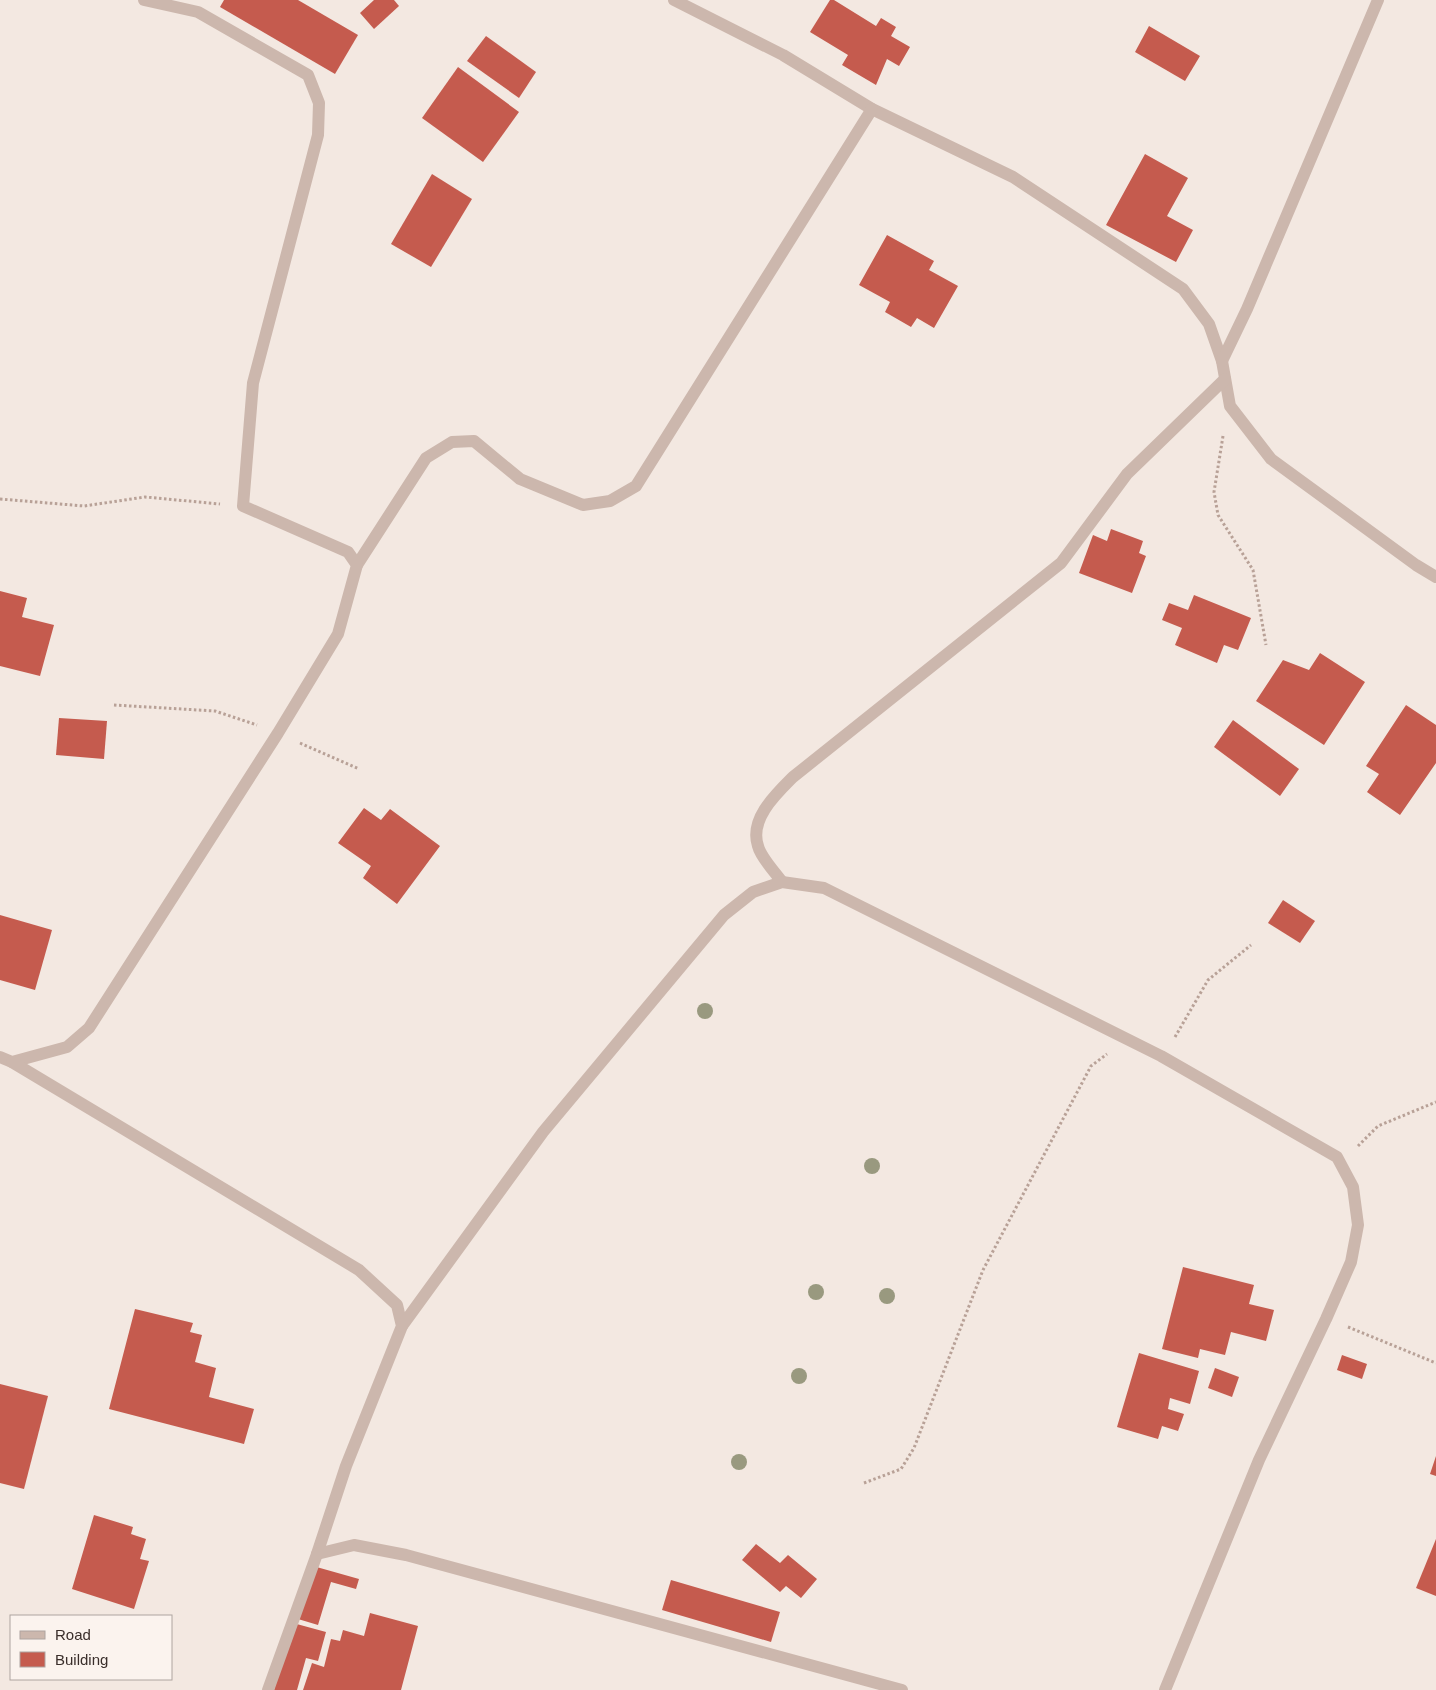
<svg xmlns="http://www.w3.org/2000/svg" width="1436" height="1690" font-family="Helvetica,sans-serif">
	<rect width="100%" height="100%" fill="#f3e8e1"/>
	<g fill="#c55b4e">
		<path d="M224,0H298L358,35L335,74L220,7Z"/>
		<path d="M374,0H394L399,6L374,29L360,13Z"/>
		<path d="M830,0H834L876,26L881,18L896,27L891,36L910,47L899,66L887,59L876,85L842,65L848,55L810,32Z"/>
		<path d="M1149,26L1200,56L1185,81L1135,52Z"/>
		<path d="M486,36L536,72L519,98L467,61Z"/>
		<path d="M458,67L519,112L483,162L422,118Z"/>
		<path d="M1145,154L1188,178L1167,216L1193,230L1176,262L1106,225Z"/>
		<path d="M432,174L472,199L431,267L391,244Z"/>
		<path d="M887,235L934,261L929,270L958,286L934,328L917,318L911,327L885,312L890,302L859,285Z"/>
		<path d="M1111,529L1143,541L1139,553L1146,556L1132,593L1079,573L1093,535L1107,541Z"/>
		<path d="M0,591L27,598L22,617L54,625L40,676L0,666Z"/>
		<path d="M1194,595L1251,618L1238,650L1224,645L1217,663L1175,645L1182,628L1162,620L1169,603L1188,610Z"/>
		<path d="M1320,653L1365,682L1324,745L1256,701L1283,660L1309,670Z"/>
		<path d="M1406,705L1436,725V763L1400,815L1367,792L1379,774L1366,766Z"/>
		<path d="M59,718L107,721L104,759L56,755Z"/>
		<path d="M1233,720L1299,769L1280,796L1214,747Z"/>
		<path d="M364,808L381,820L390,809L440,846L397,904L363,878L371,866L338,843Z"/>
		<path d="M1283,900L1315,921L1300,943L1268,923Z"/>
		<path d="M0,915L52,930L35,990L0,980Z"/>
		<path d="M1183,1267L1254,1285L1249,1304L1274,1310L1266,1341L1231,1332L1225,1355L1200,1349L1198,1358L1162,1349Z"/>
		<path d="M135,1309L193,1323L190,1332L202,1335L195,1362L216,1368L209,1397L254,1409L244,1444L109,1409Z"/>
		<path d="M1139,1353L1199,1371L1190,1404L1170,1398L1168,1409L1184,1414L1178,1431L1162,1426L1158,1439L1117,1427Z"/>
		<path d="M1342,1355L1367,1364L1362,1379L1337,1370Z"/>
		<path d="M1215,1368L1239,1377L1232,1397L1208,1388Z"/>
		<path d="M0,1384L48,1396L24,1489L0,1483Z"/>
		<path d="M1436,1456V1476L1430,1474Z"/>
		<path d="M94,1515L133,1527L131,1534L146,1539L140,1559L149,1561L134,1609L72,1589Z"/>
		<path d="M1436,1539V1596L1416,1588Z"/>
		<path d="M756,1544L780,1563L788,1555L817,1579L801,1598L786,1586L780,1592L742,1560Z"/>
		<path d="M313,1566L359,1579L356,1589L331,1582L318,1625L298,1619Z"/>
		<path d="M671,1580L780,1612L771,1642L662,1610Z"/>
		<path d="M370,1613L418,1626L401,1690H303L312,1663L324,1667L331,1639L340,1641L343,1630L364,1636Z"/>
		<path d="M293,1623L326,1632L318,1661L306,1658L297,1690H274Z"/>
	</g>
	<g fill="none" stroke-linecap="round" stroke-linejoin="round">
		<g stroke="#b8a197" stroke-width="3" stroke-dasharray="2.5 2.5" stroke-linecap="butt">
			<path d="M1223,436L1214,492L1218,515L1253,570L1266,645"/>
			<path d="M0,499L84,506L145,497L220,504"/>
			<path d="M114,705L215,711L257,725"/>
			<path d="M300,743L359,769"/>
			<path d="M1175,1037L1208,980L1251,945"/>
			<path d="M1358,1146L1378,1126L1436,1102"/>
			<path d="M1348,1327L1436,1363"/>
			<path d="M864,1483L901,1469L914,1448L983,1270L1091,1066L1107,1054"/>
		</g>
		<g stroke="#ccb7ad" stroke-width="12">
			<path d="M674,0L783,55L872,109L1013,177L1183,289L1209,324L1222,361L1230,406L1271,459L1416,565L1436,577"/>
			<path d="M1222,361L1247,309L1378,0"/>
			<path d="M357,565L426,458L452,442L474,441L520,479L583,505L610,501L636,486L872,109"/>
			<path d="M782,882C775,872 761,858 758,846C749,819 776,794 793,777L1061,563L1127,474L1225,379"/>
			<path d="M0,1057L12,1062L67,1047L89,1028L278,733L338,634L357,565L348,552L243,506L253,383L318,135L319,103L308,75L198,12L144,0"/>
			<path d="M12,1062L359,1270L397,1305L402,1326L346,1466L317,1554"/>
			<path d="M402,1326L543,1132L724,915L753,892L782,882L824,888L1161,1056L1337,1157L1353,1187L1358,1225L1351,1262L1326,1319L1259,1460L1165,1690"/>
			<path d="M268,1690L317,1554L354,1545L406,1555L902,1690"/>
		</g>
	</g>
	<g fill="#99997f">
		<circle cx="705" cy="1011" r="8"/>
		<circle cx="872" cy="1166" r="8"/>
		<circle cx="816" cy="1292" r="8"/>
		<circle cx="887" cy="1296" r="8"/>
		<circle cx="799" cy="1376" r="8"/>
		<circle cx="739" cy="1462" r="8"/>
	</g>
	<rect x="10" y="1615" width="162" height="65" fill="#fbf3ee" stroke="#aea4a0"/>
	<rect x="20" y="1631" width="25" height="8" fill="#ccb7ad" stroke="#aea4a0"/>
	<text x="55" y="1640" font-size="15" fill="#3a2e2b">Road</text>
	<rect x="20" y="1652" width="25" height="15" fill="#c55b4e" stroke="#aea4a0"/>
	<text x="55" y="1665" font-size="15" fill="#3a2e2b">Building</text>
</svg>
